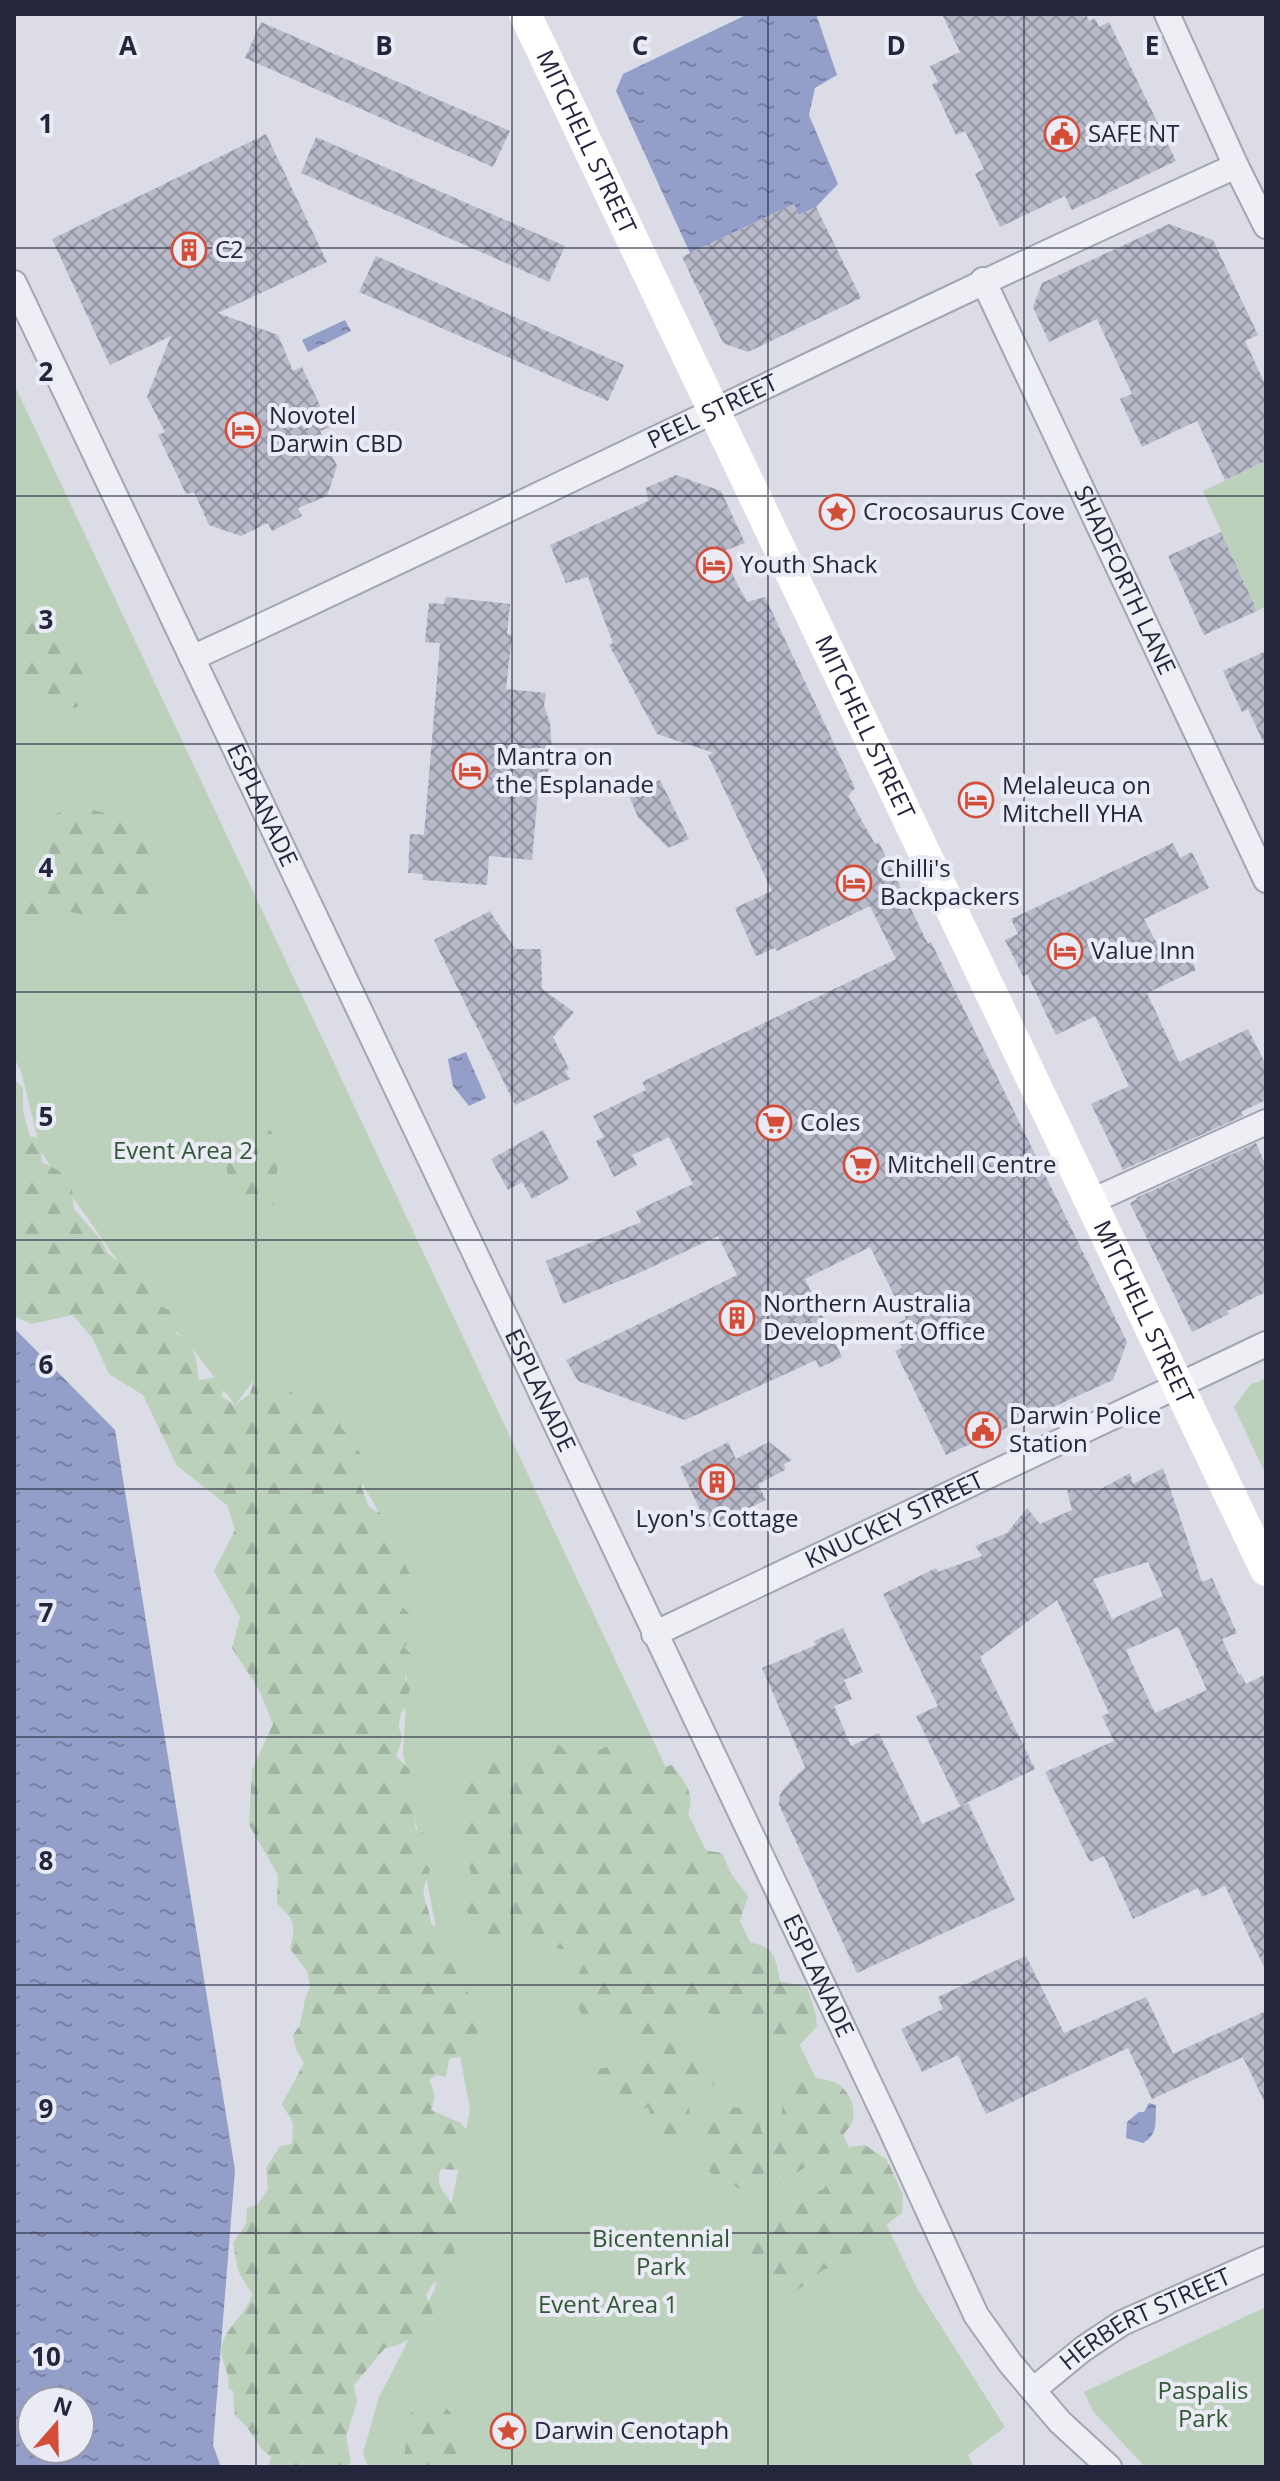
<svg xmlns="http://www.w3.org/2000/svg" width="1280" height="2481" font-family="'Open Sans',sans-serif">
	<defs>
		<pattern id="forest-firs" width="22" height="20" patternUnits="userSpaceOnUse" patternTransform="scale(2)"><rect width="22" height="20" fill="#bcd1bc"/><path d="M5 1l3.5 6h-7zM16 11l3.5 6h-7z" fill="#a1b3a2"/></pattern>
		<pattern id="water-ripples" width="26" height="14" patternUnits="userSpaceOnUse" patternTransform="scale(2)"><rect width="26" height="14" fill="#939ec9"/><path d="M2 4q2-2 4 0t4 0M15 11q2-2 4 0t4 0" fill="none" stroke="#7881a4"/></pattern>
		<pattern id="building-cross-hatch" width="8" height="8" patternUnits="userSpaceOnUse" patternTransform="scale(2)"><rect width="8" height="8" fill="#b8b9c9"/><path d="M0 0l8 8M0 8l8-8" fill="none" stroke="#9596a4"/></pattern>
	</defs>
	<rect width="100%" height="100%" fill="#dbdce6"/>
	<g fill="#bcd1bc">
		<path d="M14,384L669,1774L918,2290L1005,2427L968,2455L974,2467H368L363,2453L379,2397L435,2289L470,2109L403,1754L407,1682L388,1529L322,1411L254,1380L235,1405L196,1353L132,1281L41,1152L21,1071L14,1058Z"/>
		<path d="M1266,461V606L1257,611L1203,491Z"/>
		<path d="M1266,1378V1475L1234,1407L1250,1385Z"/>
		<path d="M1266,2307V2467H1145L1093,2411L1084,2392Z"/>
	</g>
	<g fill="url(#forest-firs)">
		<path d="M27,595L38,597L51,606L80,668L87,675L88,701L75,708L54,705L40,690L14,678V605Z"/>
		<path d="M70,808C105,809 133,818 148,852C152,861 153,872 156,882L137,914L118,923L63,910L33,933L15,926L14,882C28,879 38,886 52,883L53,871L49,855L53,815Z"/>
		<path d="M14,1079L23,1088V1111L30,1136L40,1139L42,1162L71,1177L74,1209L102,1241L108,1254L120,1262L143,1284L158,1305L169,1310L179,1327L176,1333C198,1349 195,1355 199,1380L218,1377L226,1385L221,1396L235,1405L250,1394L254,1380L268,1376L286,1387L299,1400L308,1399L313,1395C330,1403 339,1409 341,1428C350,1435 363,1456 366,1467C367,1474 363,1480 361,1486L369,1507L390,1519L405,1543L400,1554L411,1577L410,1589L403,1594L399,1604L417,1621L415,1632L404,1648L410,1653L413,1663L407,1668L405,1678L410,1688L406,1706L401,1713L399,1726L402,1740L396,1756L409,1769L417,1799L415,1829L427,1835L428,1847L424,1863L430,1869C428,1877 422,1888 424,1896C426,1906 430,1912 431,1923C437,1928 438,1932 443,1937C457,1952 478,1962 460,1984C484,2006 483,2026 469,2054L449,2059L446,2077L437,2075L429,2080C435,2092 436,2098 431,2110L461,2123L466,2130C465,2143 461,2152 462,2165L457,2170L441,2169C430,2194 466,2203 456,2227L460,2235L454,2248L455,2267L432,2285L426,2295L434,2317C419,2332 407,2345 385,2348L354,2385L357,2402L346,2437L351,2462L348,2467H269L271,2457C255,2447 252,2427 235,2416L233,2391L228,2388C231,2370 218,2360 222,2344C229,2323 246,2316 252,2294L238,2271L233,2243L246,2224L247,2208L257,2205L268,2189L266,2168L280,2146L292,2144L293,2123L282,2104L304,2063L296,2049L293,2035L300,2025L305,1999L310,1986L307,1971L290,1949C296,1924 295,1921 277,1903L278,1875L249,1825L252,1770L273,1724L258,1688L232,1648L240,1617L214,1571L235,1530L227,1505L177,1466L143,1395L109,1374L93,1339L73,1315L31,1324L14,1316Z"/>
		<path d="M259,1118C292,1147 273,1167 274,1205H242L231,1191L225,1160L233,1147L242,1122Z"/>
		<path d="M556,1742L575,1761L610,1745L634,1751L644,1772L672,1765C692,1791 696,1797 683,1828L691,1848L722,1853L731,1874L748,1896L734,1939C768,1946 774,1944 780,1981L807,1987L815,2011L817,2026L796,2049L755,2029L737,2015C714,2021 704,2005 683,2011L686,2031L677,2048L675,2061C697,2062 707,2059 719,2079L712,2087L691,2094L689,2108L692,2133L668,2147L648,2124L652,2118L648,2107L633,2115L627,2106L611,2101L588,2087L598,2069C608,2068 629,2061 635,2054L632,2023L609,2008L598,2017H584C571,2000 572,1982 584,1964L580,1952L513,1941H492L475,1928L466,1909L471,1873L459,1827L461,1809L451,1798L466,1773L475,1771L501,1751L517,1757L527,1754L538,1743Z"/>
		<path d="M805,2076C814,2078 827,2079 836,2083C850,2091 859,2111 850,2126C839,2142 833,2140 825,2162L810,2164L768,2191L749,2196L731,2183L717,2180C712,2174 705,2166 702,2158C693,2135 714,2116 732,2107L745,2108L757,2116L762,2133L777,2137L782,2124V2092L795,2088Z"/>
		<path d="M865,2145L887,2160L903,2195L902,2213L878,2231L864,2233L857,2246L838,2268L824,2269L794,2293L745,2269L757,2226L768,2214L792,2216C801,2202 808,2194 824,2189L832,2173L851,2147Z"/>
		<path d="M441,2402L462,2426L470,2442L456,2456V2467H400C418,2431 385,2410 441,2402Z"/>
	</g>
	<g fill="url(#water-ripples)" fill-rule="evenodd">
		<path d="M748,14H816L837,75L815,88L809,115L838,184L816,207L799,215L794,204L690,253L616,91L623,74Z"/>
		<path d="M345,320L351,331L308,352L302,340Z"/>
		<path d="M466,1052L486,1098L469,1106L453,1086L448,1059Z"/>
		<path d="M14,1328L115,1430L235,2170L213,2445L221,2467H14ZM80,2401V2449H32V2401Z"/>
		<path d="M1149,2103L1156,2105C1155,2121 1159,2134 1143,2143L1126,2138L1127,2122L1139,2112H1144Z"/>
	</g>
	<g fill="url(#building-cross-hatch)" fill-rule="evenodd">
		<path d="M942,14H1086L1089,21L1095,18L1099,27L1109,22L1176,161L1072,210L1065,196L1000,227L975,174L984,169L965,131L956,135L932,84L938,82L930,66L960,52Z"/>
		<path d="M261,22L510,131L493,167L245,58Z"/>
		<path d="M266,134L327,262L218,313L278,335L293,371L302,367L330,427L320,431L337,466L327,496L298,508L302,516L272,531L268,523L241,536L209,525L194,492L186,494L158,435L165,432L147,397L171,336L110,365L52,239Z"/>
		<path d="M316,137L565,246L549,282L301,173Z"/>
		<path d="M794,204L799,215L816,207L861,298L748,352L723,343L682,257Z"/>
		<path d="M1169,224L1213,240L1258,335L1245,341L1266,386V461L1225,480L1197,421L1142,447L1120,399L1132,394L1097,319L1049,342L1033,307L1042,283Z"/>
		<path d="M376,256L624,365L608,401L359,292Z"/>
		<path d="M676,475L721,491L745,543L721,552L747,602L765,597L855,788L848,796L875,844L879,843L928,944L931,942L1127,1342L1113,1380L946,1455L895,1351L902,1348L891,1326L906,1319L870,1247L805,1279L842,1357L819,1368L816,1360L685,1420L578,1381L566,1360L737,1275L718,1236L639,1273L563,1304L546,1261L641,1222L636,1211L693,1184L669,1137L632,1155L637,1165L614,1177L596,1141L604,1137L593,1116L646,1090L642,1082L896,959L870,906L777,951L775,948L756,956L735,908L772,891L708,755L714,753L657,734L609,645L613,643L588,577L566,583L550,545L648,501L646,488Z"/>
		<path d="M1221,532L1257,611L1204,635L1168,556Z"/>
		<path d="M446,597L510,604L507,634L512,635L506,689L546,693L544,705L550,723L552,751L550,767L538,792L532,860L489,856L487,885L423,880V874L408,873L410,834L424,835L440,643L425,642L429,603L444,604Z"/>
		<path d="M1266,651V748L1248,709L1242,712L1223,671Z"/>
		<path d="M660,780L689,839L668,848L638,817L629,796Z"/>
		<path d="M1173,843L1180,858L1192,852L1209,888L1144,919L1166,961L1187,951L1196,970L1147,993L1179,1062L1248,1029L1266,1065V1100L1241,1112L1243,1116L1123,1170L1091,1104L1129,1086L1095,1016L1056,1035L1027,974L1023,976L1005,940L1018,934L1011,919Z"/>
		<path d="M490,911L515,949H541L542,989L574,1012L553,1037L569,1069L565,1071L570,1079L515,1105L434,940Z"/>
		<path d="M543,1130L569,1179L532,1199L522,1182L508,1190L491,1159Z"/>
		<path d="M1256,1143L1266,1166V1292L1227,1311L1229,1314L1192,1332L1130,1203L1137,1199L1136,1198Z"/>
		<path d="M728,1442L736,1459L769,1442L792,1460L784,1464L785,1470L758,1484L766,1500L708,1527L680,1467Z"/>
		<path d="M1163,1468L1202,1582L1212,1578L1237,1633L1222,1639L1239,1675L1241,1674L1246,1684L1266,1674V1971L1225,1886L1202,1897L1198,1888L1133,1919L1104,1856L1090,1862L1045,1772L1114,1741L1102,1716L1109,1713L1057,1600L980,1657L1035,1769L960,1806L916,1716L938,1706L883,1594L936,1568L938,1572L982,1556L975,1546L1007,1533L1027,1508L1040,1524L1072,1510L1067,1490L1101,1489L1130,1473L1133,1484ZM1148,1562L1163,1596L1112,1619L1093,1579ZM1178,1627L1207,1690L1155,1713L1126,1650Z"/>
		<path d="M843,1628L863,1672L844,1680L852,1699L834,1706L851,1746L879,1733L922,1824L968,1803L1015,1900L857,1973L779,1805L780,1795L785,1787L805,1767L762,1668L816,1645L814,1641Z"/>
		<path d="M1026,1956L1064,2033L1146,1997L1173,2054L1266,2011V2105L1243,2057L1152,2099L1128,2048L986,2114L958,2055L922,2072L901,2029L943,2009L938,1997Z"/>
	</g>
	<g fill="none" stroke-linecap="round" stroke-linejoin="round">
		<g stroke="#a4a5b3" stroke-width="28">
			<g id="street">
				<path d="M1167,14L1236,166L1266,226"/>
				<path id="s1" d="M983,280L1266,880"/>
				<path id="s2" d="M14,283L890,2127L976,2315L1010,2363L1060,2422L1109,2467"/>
				<path id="s3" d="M192,658C541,498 885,324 1236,166"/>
				<path d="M1092,1201L1266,1122"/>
				<path id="s4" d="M654,1634L1266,1344"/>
				<path id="s5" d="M1033,2390L1083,2349L1122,2323L1266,2259"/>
			</g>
		</g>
		<use href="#street" stroke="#eeeef5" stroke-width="24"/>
		<path stroke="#fff" stroke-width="32" id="s6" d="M525,14L1266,1570"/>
	</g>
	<path fill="none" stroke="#24263d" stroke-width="2" stroke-opacity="0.55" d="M256,14V2467M512,14V2467M768,14V2467M1024,14V2467M14,248H1266M14,496H1266M14,744H1266M14,992H1266M14,1240H1266M14,1489H1266M14,1737H1266M14,1985H1266M14,2233H1266"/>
	<defs>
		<g id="civic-ring" transform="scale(1.8)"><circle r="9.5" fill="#eaebf4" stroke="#d34e38" stroke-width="1.5"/><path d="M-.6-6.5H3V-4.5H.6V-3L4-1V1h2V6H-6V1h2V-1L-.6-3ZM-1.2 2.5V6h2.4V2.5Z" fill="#d34e38"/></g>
		<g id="building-ring" transform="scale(1.8)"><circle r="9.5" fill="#eaebf4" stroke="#d34e38" stroke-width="1.5"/><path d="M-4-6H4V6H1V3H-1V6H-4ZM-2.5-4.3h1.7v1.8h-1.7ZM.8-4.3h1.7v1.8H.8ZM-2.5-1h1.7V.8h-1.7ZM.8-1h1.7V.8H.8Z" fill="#d34e38"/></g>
		<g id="hotel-ring" transform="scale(1.8)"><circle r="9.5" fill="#eaebf4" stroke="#d34e38" stroke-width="1.5"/><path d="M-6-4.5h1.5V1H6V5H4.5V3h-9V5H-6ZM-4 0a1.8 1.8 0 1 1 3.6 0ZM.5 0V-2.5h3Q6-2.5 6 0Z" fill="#d34e38"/></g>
		<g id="sight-ring" transform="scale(1.8)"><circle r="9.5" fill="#eaebf4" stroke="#d34e38" stroke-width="1.5"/><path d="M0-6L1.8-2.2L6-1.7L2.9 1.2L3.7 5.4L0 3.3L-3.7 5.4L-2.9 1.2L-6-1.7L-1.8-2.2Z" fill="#d34e38"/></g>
		<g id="supermarket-ring" transform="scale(1.8)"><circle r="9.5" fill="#eaebf4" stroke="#d34e38" stroke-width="1.5"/><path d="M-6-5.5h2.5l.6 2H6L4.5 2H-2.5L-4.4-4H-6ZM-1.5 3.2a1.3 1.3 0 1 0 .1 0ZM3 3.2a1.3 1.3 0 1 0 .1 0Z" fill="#d34e38"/></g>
	</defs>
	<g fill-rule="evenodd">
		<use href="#civic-ring" x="1062" y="134"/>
		<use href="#building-ring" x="189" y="250"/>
		<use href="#hotel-ring" x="243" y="430"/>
		<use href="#sight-ring" x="837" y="512"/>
		<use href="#hotel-ring" x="714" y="565"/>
		<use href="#hotel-ring" x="470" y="771"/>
		<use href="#hotel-ring" x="976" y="800"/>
		<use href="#hotel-ring" x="854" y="883"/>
		<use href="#hotel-ring" x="1065" y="951"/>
		<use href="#supermarket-ring" x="774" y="1123"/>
		<use href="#supermarket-ring" x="861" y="1165"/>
		<use href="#building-ring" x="737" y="1318"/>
		<use href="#civic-ring" x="983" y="1430"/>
		<use href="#building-ring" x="717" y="1482"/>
		<use href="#sight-ring" x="508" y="2431"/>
	</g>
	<g text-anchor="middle" stroke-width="8" stroke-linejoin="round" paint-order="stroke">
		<g font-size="24" fill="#24263d" stroke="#eaebf4" text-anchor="start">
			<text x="1088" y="142">SAFE NT</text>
			<text x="215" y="258">C2</text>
			<text x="269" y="424">Novotel<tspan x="269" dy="28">Darwin CBD</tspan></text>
			<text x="863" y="520">Crocosaurus Cove</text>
			<text x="740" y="573">Youth Shack</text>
			<text x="496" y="765">Mantra on<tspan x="496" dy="28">the Esplanade</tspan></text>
			<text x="1002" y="794">Melaleuca on<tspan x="1002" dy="28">Mitchell YHA</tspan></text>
			<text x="880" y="877">Chilli's<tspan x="880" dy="28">Backpackers</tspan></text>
			<text x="1091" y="959">Value Inn</text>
			<text x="800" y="1131">Coles</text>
			<text x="887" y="1173">Mitchell Centre</text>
			<text x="763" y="1312">Northern Australia<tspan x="763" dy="28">Development Office</tspan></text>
			<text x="1009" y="1424">Darwin Police<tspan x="1009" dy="28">Station</tspan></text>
			<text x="717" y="1527" text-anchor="middle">Lyon's Cottage</text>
			<text x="534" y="2439">Darwin Cenotaph</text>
		</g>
		<g font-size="24" fill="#24263d" stroke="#eaebf4">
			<text dy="8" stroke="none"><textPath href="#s6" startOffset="142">MITCHELL STREET</textPath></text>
			<text dy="8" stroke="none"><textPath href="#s3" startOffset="576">PEEL STREET</textPath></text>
			<text dy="8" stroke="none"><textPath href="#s1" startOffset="332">SHADFORTH LANE</textPath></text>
			<text dy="8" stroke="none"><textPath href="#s6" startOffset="790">MITCHELL STREET</textPath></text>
			<text dy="8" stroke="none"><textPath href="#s2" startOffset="578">ESPLANADE</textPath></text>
			<text dy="8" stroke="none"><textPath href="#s6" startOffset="1438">MITCHELL STREET</textPath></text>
			<text dy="8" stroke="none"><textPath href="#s2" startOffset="1226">ESPLANADE</textPath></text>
			<text dy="8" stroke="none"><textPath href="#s4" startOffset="266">KNUCKEY STREET</textPath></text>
			<text dy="8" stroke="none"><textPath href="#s2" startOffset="1874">ESPLANADE</textPath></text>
			<text dy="8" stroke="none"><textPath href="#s5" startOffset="134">HERBERT STREET</textPath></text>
		</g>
		<g font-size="24" fill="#315935" stroke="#eaebf4">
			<text x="183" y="1159">Event Area 2</text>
			<text x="661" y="2247">Bicentennial<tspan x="661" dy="28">Park</tspan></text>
			<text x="608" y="2313">Event Area 1</text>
			<text x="1203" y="2399">Paspalis<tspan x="1203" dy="28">Park</tspan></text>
		</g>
	</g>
	<g font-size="26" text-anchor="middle" font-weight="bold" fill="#24263d" stroke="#eaebf4" stroke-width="8" stroke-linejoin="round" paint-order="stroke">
		<text x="128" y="55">A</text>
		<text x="384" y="55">B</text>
		<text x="640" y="55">C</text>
		<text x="896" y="55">D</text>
		<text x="1152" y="55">E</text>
		<text x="46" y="133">1</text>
		<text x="46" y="381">2</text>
		<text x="46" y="629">3</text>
		<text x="46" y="877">4</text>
		<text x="46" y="1126">5</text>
		<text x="46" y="1374">6</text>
		<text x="46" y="1622">7</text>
		<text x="46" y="1870">8</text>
		<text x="46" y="2118">9</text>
		<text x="46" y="2366">10</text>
	</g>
	<rect width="1280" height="2481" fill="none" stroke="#24263d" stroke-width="32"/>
	<g transform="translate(56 2425) rotate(20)"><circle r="38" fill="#eaebf4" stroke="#9b9cab" stroke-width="2"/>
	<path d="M0-6L14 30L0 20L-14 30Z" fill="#d34e38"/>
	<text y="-12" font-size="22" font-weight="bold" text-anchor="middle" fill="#24263d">N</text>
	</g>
</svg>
